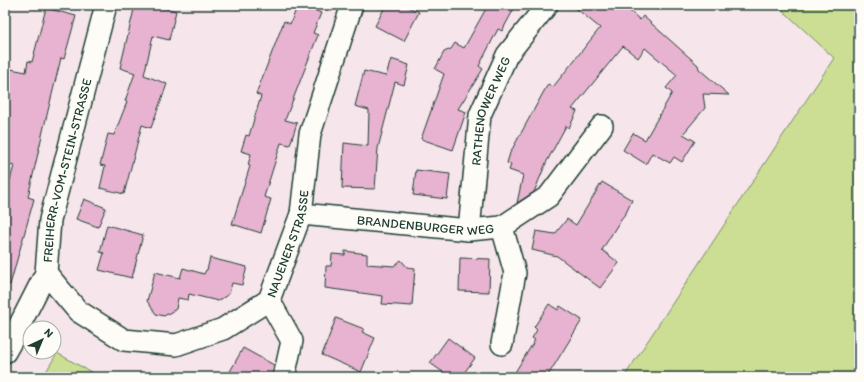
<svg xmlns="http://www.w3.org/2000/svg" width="864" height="382" font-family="Itim,sans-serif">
	<rect width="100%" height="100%" fill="#f6e6eb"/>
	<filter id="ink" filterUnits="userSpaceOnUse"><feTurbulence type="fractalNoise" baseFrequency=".025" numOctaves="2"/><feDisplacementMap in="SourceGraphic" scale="8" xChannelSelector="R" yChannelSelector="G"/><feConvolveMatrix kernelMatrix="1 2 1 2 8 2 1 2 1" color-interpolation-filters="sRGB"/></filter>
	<g filter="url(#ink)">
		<g fill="#cbde93" stroke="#758e64">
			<path d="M777,5H859V377H624L834,58Z"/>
			<path d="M57,353L100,377H43Z"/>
		</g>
		<g fill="#e7b3d0" stroke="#1f3d34">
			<path d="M135,5H152L176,11L169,40L153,36L144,75L167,84L151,128L142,125L124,194L100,188L105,166L100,165L108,134L114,135L127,102L125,101L135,73L120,68Z"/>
			<path d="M298,5H302L321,13L313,33L318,35L285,120L297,123L290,145L281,143L264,197L271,199L261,233L232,224L250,166L248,165L251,154L241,151L246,135L249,136L261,96L256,94L284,21L290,24Z"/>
			<path d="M386,5H404L419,12L404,41L375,26Z"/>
			<path d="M488,5H516L502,31L498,29L479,66L483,69L458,109L466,112L453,150L421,139L444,74L435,69L444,52L451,49L455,43L464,48Z"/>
			<path d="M572,5H623L640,20L643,16L698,65L699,69L729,95L703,94L705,108L683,134L695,141L682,162L674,157L670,163L652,153L646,164L623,150L633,133L645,140L672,93L666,88L677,75L645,48L638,58L623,46L572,109L577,111L569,128L566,126L546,163L534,192L517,203L523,175L509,170L511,165L507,163L510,153L548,84L553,87L600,28Z"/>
			<path d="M46,8L76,16L64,59L61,58L43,131L28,197L34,199L10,285L5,284V198L14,166L5,164V95L11,69L26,72L28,61L32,62Z"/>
			<path d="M391,59L409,65L404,85L395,82L378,148L375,189L342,188L344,143L368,146L369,110L355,106L364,71L386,76Z"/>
			<path d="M416,170L450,174L447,199L413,195Z"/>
			<path d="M602,182L632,200L626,213L621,219L602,250L619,263L600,288L557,256L532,250L536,231L555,234L567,219L576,225Z"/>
			<path d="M84,199L106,208L98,227L76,219Z"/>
			<path d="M107,225L143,235L132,278L99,270L104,253L100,252Z"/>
			<path d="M345,251L367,254V264L394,266L401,260L407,267L415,268L412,306L382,304L383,296L325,288L326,266H331L332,254L345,255Z"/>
			<path d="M210,258L247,267L242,285L232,283L229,294L218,301L189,294L188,300L178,298L176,309L164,316L156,314L147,301L155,272L180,278L183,268L204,274L206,270H207Z"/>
			<path d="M460,258L490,259L489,292L459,291Z"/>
			<path d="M549,304L558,310L560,306L582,320L547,377H512L535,340L532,338L537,330L534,327Z"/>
			<path d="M336,318L364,329L362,332L375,338L361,372L322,355Z"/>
			<path d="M448,338L475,358L461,377H450L430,363Z"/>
			<path d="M243,348L274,365L272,377H227Z"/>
		</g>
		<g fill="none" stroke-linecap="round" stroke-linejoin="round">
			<g stroke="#1f3d34" stroke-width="24">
				<g id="street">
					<path id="s1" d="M301,214L469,230L502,227L549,196L602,126"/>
					<path id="s2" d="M469,230L480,115L507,55L547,5"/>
					<path id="s3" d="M46,273L78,311L124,340L176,345L223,329L269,300L301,214L310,134L352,5"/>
					<path d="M269,300L292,341L284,377"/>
					<path d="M502,344L515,273L502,227"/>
					<path id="s4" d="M5,352L14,336L46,273L50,220L106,5"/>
				</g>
			</g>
			<use href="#street" stroke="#fdfcf7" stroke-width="21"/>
		</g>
	</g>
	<g text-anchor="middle" stroke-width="3" stroke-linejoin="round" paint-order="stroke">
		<g font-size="13" fill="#1f3d34" stroke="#fdfcf7">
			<text dy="5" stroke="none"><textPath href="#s2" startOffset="122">RATHENOWER WEG</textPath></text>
			<text dy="5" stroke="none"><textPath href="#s4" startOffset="194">FREIHERR-VOM-STEIN-STRASSE</textPath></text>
			<text dy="5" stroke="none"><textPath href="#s1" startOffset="125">BRANDENBURGER WEG</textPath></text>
			<text dy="5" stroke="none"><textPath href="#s3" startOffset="320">NAUENER STRASSE</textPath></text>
		</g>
	</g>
	<rect width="864" height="382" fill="none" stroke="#fdfcf7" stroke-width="20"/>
	<rect x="10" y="10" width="844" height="362" fill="none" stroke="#1f3d34" stroke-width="1.5" filter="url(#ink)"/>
	<g transform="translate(42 340) rotate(44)"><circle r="19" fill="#fdfcf7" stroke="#a4b0a9"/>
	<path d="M0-3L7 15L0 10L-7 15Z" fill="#1f3d34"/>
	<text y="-6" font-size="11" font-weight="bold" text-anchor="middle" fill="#1f3d34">N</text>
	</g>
</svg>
